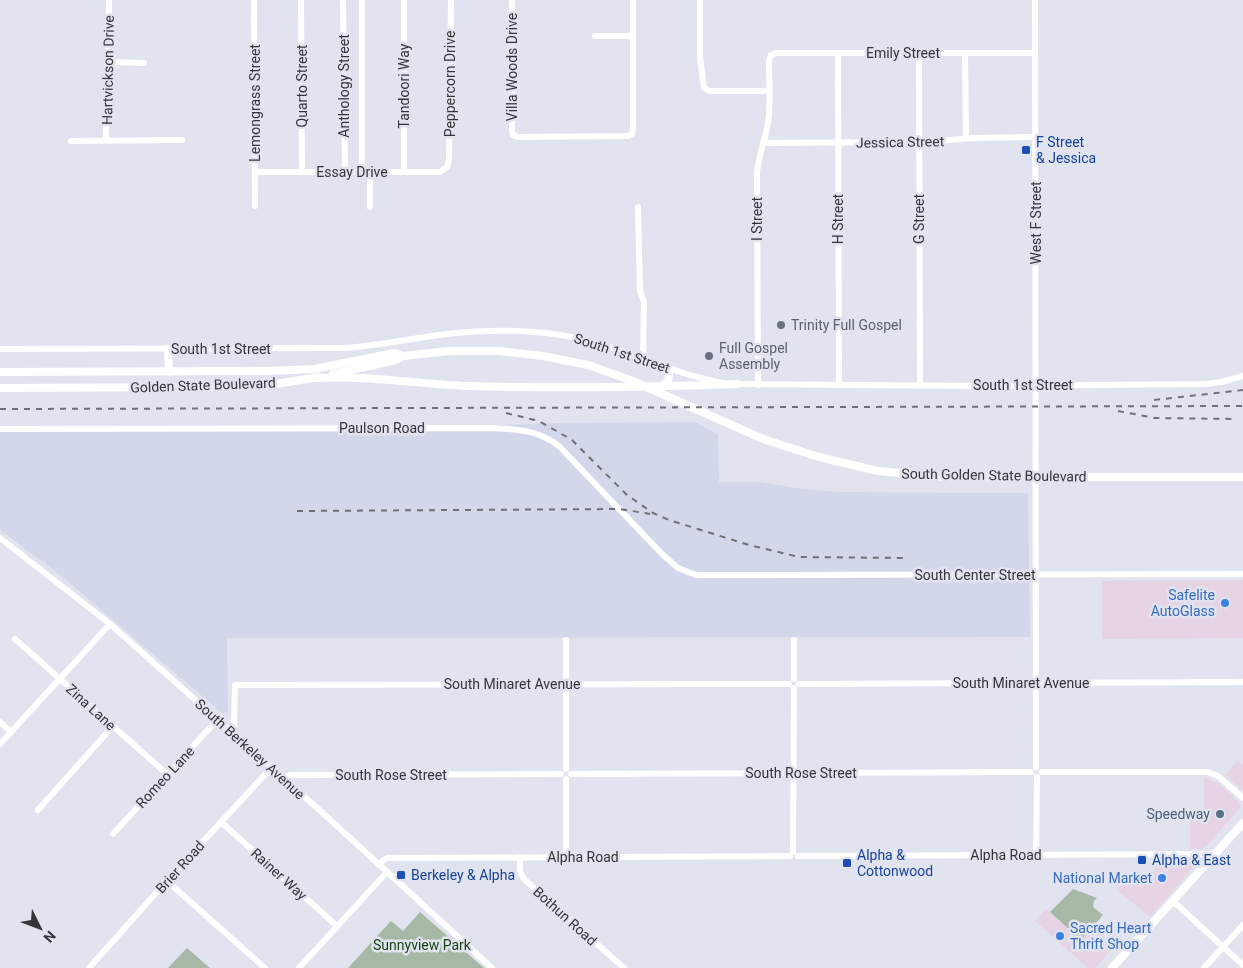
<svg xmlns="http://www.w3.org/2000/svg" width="1243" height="968" font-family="Roboto,sans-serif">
	<rect width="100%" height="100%" fill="#e1e4ef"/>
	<g fill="#e6d4e5">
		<path d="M1243,580V638L1102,639V581Z"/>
		<path d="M1238,760L1243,765V791L1225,775Z"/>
		<path d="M1204,776L1216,782L1239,802L1241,807L1206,847L1201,849H1190V816L1204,815Z"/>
		<path d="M1198,858L1199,861L1150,917L1116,889L1130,874L1134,877L1151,875L1154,870V859Z"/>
		<path d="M1046,909L1081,939L1093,927L1114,947L1095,968H1088L1035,921Z"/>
	</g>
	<path fill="#d3d7ea" d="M696,422L718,434L719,482H759L803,489L839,492L1028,493L1030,637L227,638L228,712L222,713L59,574L0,530V432L319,431L557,423Z"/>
	<g fill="#a8b8a6">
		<path d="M1073,889L1097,898L1094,901L1093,907L1103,915L1081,940L1050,912Z"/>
		<path d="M420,912L484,968H348L391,921L403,931Z"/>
		<path d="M187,948L210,968H168Z"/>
	</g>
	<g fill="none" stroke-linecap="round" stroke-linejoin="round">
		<g stroke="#fff" stroke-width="6">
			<path d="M254,0L255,206"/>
			<path d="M301,0L302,172"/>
			<path d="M343,0L345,172"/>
			<path d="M512,0V130L513,135L518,137L628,136L632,134L633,129V0"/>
			<path d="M700,0V57L704,88L710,91H769"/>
			<path d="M1035,0L1036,767"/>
			<path d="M595,36H633"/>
			<path d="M919,52L920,385"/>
			<path d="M838,53L839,385"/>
			<path d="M965,53L966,138"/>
			<path d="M109,62L144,63"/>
			<path d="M106,140C106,93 109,47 109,0"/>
			<path d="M71,141L182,140"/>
			<path d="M763,143L929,142L971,138L1036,137"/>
			<path d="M255,172H440L447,167L449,161L451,0"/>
			<path d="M362,172V0"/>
			<path d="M404,172V0"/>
			<path d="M370,207V172"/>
			<path d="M638,207L640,291L644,302L643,358"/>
			<path d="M0,349L345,348C379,346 413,338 447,334C484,330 523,329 560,335C617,343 667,373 723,383"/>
			<path d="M733,384L984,386L1206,384L1222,382L1243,376"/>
			<path d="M758,385L757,172C759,155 765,140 768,123C771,102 769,81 769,61L771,55L776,53H1035"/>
			<path d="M0,429L491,428C517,429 538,430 559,446L662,554L678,568L696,575L1243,574"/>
			<path d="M0,538L110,624L325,815L492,968"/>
			<path d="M15,639L168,775"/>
			<path d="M566,640V769"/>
			<path d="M794,679V640"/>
			<path d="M799,684L1243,682"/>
			<path d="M0,722L11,732"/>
			<path d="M232,733L234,726L235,685L789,684"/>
			<path d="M0,744L110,624"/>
			<path d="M1042,772H1208L1218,776L1243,798"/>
			<path d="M571,774L1031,772"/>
			<path d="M283,778L290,775L561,774"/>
			<path d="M566,779V857"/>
			<path d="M38,810L113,726"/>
			<path d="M221,822L337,926"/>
			<path d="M113,834L217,720"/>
			<path d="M793,852L794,688"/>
			<path d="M1036,855L1037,777"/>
			<path d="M798,856L1215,854"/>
			<path d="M520,857V871L524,879L624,968"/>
			<path d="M378,864L387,858L790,856"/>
			<path d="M167,881L265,968"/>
			<path d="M1173,901L1243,965"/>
			<path d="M89,968L172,875L271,768"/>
			<path d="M299,968L387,872"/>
			<path d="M1204,968L1243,925"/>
		</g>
		<g stroke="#fff" stroke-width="8">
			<path d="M168,349L169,372"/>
			<path d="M0,372L267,371L314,369L394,353L403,356L449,351H499L543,356L588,365L633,381L763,439L819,457L878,471L943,477H1243"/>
			<path d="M333,374L396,360L403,356"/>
			<path d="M316,378C367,375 417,384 468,386C558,389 648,387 738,384"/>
			<path d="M662,386L668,381L670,369"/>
			<path d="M0,388L234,387L276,384L319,377"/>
			<path d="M1112,968L1243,823"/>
		</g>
		<g stroke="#6e7076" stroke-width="2" stroke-dasharray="6 6" stroke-linecap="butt">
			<path d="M1154,400L1243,390"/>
			<path d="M0,409L1243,406"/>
			<path d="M1118,411L1155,418L1236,419"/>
			<path d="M506,413L539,421L572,440L627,495L653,513L669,520L749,545L799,557L905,558"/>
			<path d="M297,511L620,509L650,514"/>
		</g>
	</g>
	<g fill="#1a4fb4" stroke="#e1e4ef" stroke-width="2">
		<rect x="1021" y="145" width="10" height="10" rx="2.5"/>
		<rect x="1137" y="855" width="10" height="10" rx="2.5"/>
		<rect x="842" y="858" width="10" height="10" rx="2.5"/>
		<rect x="396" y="870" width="10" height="10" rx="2.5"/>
	</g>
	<g fill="#6b7280" stroke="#e1e4ef" stroke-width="2">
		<circle cx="781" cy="325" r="5"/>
		<circle cx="709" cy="356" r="5"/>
	</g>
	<g fill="#3f7fe0" stroke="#e1e4ef" stroke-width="2">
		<circle cx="1225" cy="603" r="5"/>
		<circle cx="1162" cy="878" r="5"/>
		<circle cx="1060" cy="936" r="5"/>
	</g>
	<circle fill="#5c6f8a" stroke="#e1e4ef" stroke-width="2" cx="1220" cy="814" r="5"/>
	<g text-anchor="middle" stroke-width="5" stroke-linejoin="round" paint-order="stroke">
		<g font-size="14" fill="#343539" stroke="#e1e4ef">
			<text x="903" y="58">Emily Street</text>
			<text transform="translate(512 67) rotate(-90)" y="5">Villa Woods Drive</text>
			<text transform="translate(108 70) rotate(-89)" y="5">Hartvickson Drive</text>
			<text transform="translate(450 84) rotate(-90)" y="5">Peppercorn Drive</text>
			<text transform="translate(302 86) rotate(-90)" y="5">Quarto Street</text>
			<text transform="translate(344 86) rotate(-90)" y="5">Anthology Street</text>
			<text transform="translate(404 86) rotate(-90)" y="5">Tandoori Way</text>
			<text transform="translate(255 103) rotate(-90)" y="5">Lemongrass Street</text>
			<text transform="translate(900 142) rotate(-1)" y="5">Jessica Street</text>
			<text x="352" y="177">Essay Drive</text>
			<text transform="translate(757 219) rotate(-90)" y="5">I Street</text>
			<text transform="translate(838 219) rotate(-90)" y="5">H Street</text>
			<text transform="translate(919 219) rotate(-90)" y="5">G Street</text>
			<text transform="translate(1036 223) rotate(-90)" y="5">West F Street</text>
			<text x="221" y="354">South 1st Street</text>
			<text transform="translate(622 353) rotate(18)" y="5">South 1st Street</text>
			<text transform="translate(203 385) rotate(-2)" y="5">Golden State Boulevard</text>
			<text x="1023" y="390">South 1st Street</text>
			<text x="382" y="433">Paulson Road</text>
			<text transform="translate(994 475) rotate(1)" y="5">South Golden State Boulevard</text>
			<text x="975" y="580">South Center Street</text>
			<text x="1021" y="688">South Minaret Avenue</text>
			<text x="512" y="689">South Minaret Avenue</text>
			<text transform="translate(91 707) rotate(42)" y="5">Zina Lane</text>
			<text transform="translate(250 749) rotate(42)" y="5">South Berkeley Avenue</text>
			<text x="801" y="778">South Rose Street</text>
			<text x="391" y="780">South Rose Street</text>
			<text transform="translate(165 777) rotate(-47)" y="5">Romeo Lane</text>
			<text x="1006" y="860">Alpha Road</text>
			<text x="583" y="862">Alpha Road</text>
			<text transform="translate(180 867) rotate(-48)" y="5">Brier Road</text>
			<text transform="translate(279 874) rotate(42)" y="5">Rainer Way</text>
			<text transform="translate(565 916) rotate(42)" y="5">Bothun Road</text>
		</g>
		<g font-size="14" fill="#164399" stroke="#e1e4ef" text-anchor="start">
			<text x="1036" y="147">F Street<tspan x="1036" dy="16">&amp; Jessica</tspan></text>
			<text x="857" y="860">Alpha &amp;<tspan x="857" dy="16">Cottonwood</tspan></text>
			<text x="1152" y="865">Alpha &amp; East</text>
			<text x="411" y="880">Berkeley &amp; Alpha</text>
		</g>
		<g font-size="14" fill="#5b616d" stroke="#e1e4ef" text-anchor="start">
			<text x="791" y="330">Trinity Full Gospel</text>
			<text x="719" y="353">Full Gospel<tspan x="719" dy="16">Assembly</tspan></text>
		</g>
		<g font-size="14" fill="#366cbe" stroke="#e1e4ef" text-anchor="end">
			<text x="1215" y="600">Safelite<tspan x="1215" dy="16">AutoGlass</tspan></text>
			<text x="1152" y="883">National Market</text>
			<text x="1070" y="933" text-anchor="start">Sacred Heart<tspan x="1070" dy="16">Thrift Shop</tspan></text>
		</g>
		<g font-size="14" fill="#4e5e75" stroke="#e1e4ef" text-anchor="end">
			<text x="1210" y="819">Speedway</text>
		</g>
		<g font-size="14" fill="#193d13" stroke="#e1e4ef">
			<text x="422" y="950">Sunnyview Park</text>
		</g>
	</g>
	<g transform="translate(40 928) rotate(132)" stroke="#e1e4ef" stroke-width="4" paint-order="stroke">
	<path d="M0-4L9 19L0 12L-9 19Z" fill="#343539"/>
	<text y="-8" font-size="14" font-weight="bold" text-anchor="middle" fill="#343539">N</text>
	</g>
</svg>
